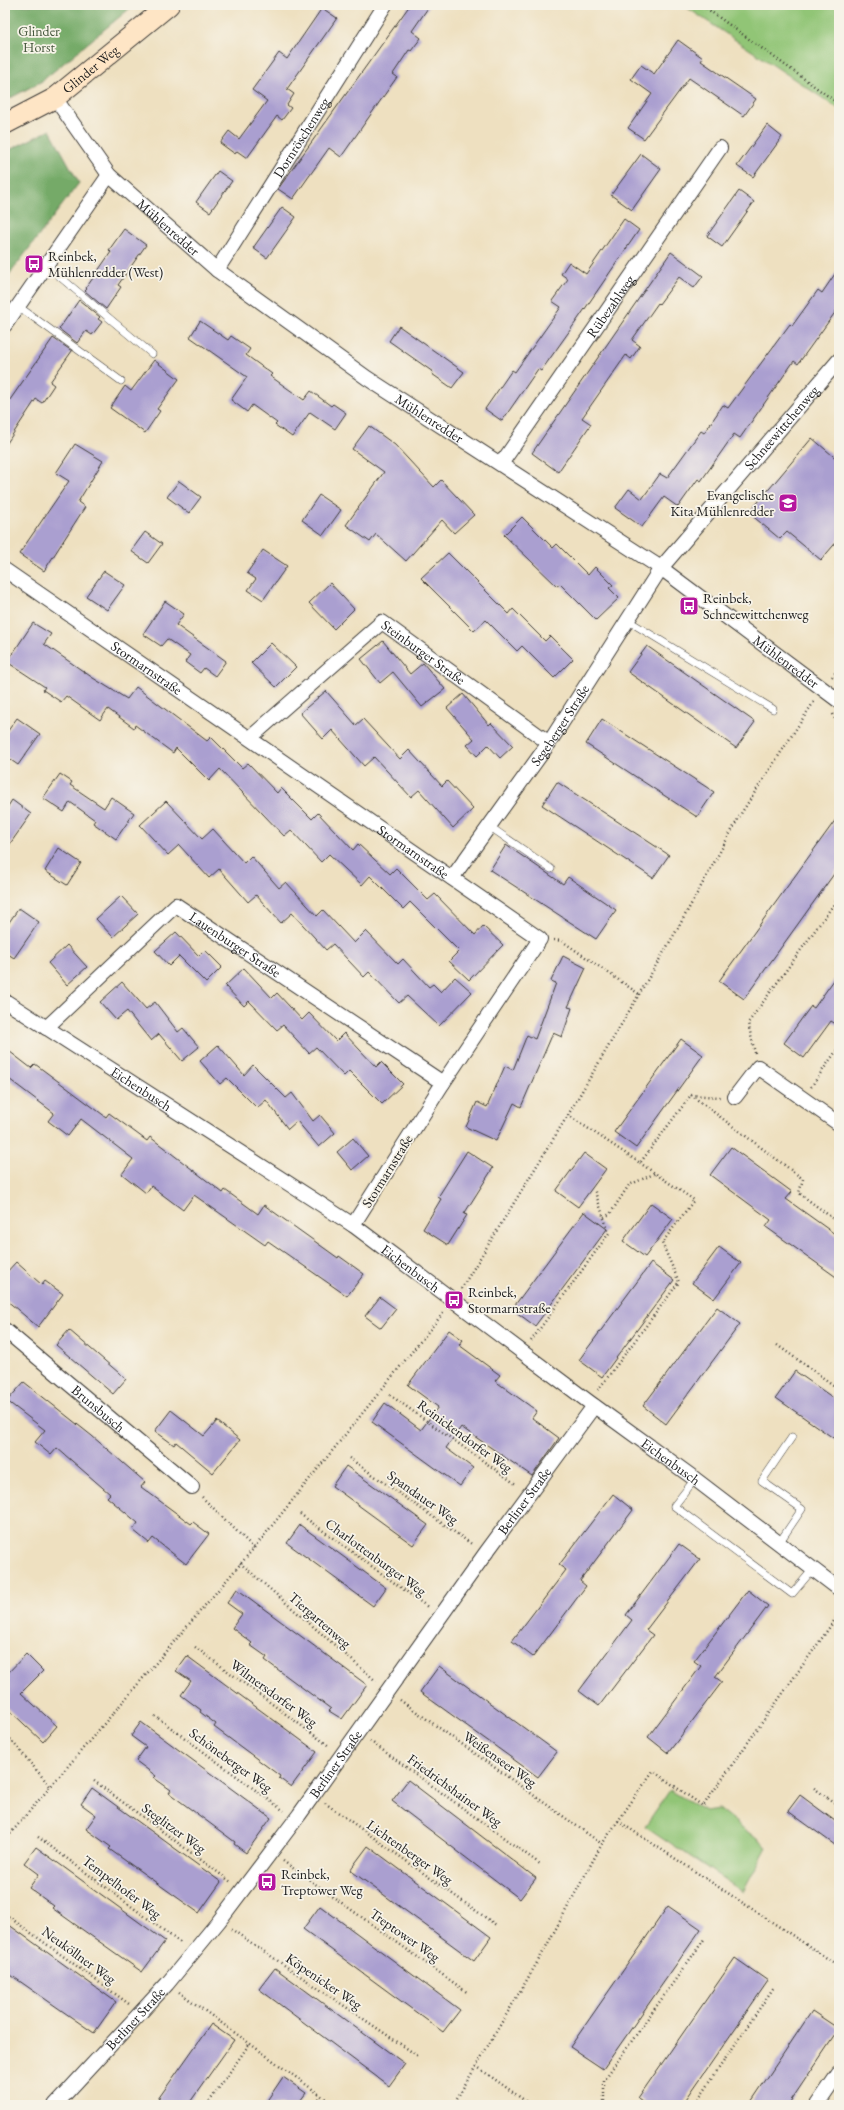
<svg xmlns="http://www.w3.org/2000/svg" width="844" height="2110" font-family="'EB Garamond',serif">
	<rect width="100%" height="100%" fill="#f7f3e8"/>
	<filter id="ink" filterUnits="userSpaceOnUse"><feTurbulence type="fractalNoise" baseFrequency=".025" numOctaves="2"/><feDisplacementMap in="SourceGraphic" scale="8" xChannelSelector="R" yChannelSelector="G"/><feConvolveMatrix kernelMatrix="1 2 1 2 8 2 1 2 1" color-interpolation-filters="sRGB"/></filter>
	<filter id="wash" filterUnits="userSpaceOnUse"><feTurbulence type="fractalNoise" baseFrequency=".012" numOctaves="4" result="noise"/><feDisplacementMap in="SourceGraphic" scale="16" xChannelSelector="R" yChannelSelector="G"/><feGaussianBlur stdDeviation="0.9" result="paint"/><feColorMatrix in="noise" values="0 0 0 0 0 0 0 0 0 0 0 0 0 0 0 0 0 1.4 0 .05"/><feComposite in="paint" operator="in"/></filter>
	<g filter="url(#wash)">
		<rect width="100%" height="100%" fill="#eee0c0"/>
		<g fill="#91c576" stroke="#567049">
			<path d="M683,5H839V109Z"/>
			<path d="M670,1790L705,1811L719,1809L767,1847L743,1892L645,1826Z"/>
		</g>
		<g fill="#74aa67" stroke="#486342">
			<path d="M5,5H134L42,81L5,101Z"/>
			<path d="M50,130L79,183L5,280V152Z"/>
		</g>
		<g id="blocks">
			<g fill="#aa9fd0">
				<path d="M410,5H430L412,31L421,38L411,51L409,50L393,74L397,77L341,157L329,148L293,199L278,189Z"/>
				<path d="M322,8L337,18L287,89L294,94L287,105L291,108L282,120L277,116L247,158L237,151L235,154L220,143L229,131L239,139L267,101L252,90L279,53L287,59Z"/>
				<path d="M678,40L703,58L701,61L756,99L744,116L689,78L644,139L628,128L652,94L631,79L641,65L654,74Z"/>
				<path d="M767,125L782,137L753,177L737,166Z"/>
				<path d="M641,154L661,169L632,210L611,195Z"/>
				<path d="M218,171L232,181L210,212L196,202Z"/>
				<path d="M739,191L754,202L722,247L707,236Z"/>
				<path d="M282,207L296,217L267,258L253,248Z"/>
				<path d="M624,219L639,230L578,319L541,371L538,369L502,421L485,409L512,370L515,372L561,307L552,301L568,279L561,274L569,262L586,274Z"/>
				<path d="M124,229L146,245L118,285L121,287L106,309L85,291L87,289L86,288L111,252L109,250Z"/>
				<path d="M671,252L703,276L694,288L679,277L659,304L658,303L632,340L640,346L631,359L626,355L582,418L591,424L558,472L532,453Z"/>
				<path d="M839,268V307L798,364L794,361L740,438L734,434L701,481L698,479L678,507L664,497L642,527L615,508L629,489L642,499L660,474L667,478L701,431L704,433L723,405L728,408L790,324L792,326L818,290L822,293Z"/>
				<path d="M79,300L100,317L98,319L102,322L92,335L86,331L77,343L59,329Z"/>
				<path d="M200,321L228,340L231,336L250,349L246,355L272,374L270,376L304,400L311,391L331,406L333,404L346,413L335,429L310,412L292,437L275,425L277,423L252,405L247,412L231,400L247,377L190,337Z"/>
				<path d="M399,326L464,372L452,388L432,374L433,372L389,341Z"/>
				<path d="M53,338L72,351L50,382L54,385L42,403L36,399L5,446V407Z"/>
				<path d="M154,360L179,379L157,409L160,411L145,433L110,408L125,386L131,391Z"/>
				<path d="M369,426L395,445L434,487L441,480L474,515L454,533L442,520L406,561L376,534L370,542L346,525L384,472L352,449Z"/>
				<path d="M812,438L839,461V539L821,560L787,532L780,539L749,513Z"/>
				<path d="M75,444L103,461L78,502L85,507L44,571L19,554L69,481L56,473Z"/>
				<path d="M179,481L201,497L189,513L167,497Z"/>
				<path d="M319,495L341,510L323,535L302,520Z"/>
				<path d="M522,517L553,548L557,544L588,575L595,567L613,585L609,588L619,598L596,620L560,584L557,586L504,535Z"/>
				<path d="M145,532L162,544L148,563L131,551Z"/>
				<path d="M263,550L287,566L263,600L248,590L256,579L247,573Z"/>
				<path d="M448,553L509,614L513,609L545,641L550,636L573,659L554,678L522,646L517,651L486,620L474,631L421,578Z"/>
				<path d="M104,571L125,585L107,610L86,596Z"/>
				<path d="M330,583L354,609L334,629L309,603Z"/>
				<path d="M165,601L184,614L176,625L226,661L215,676L204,668L200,673L185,662L190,655L167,639L161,646L143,634Z"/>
				<path d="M33,623L51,634L44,644L93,678L127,699L136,687L207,741L211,737L242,768L248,763L277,793L281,788L312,819L318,813L353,850L358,844L390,874L396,868L428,900L435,894L475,935L483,926L503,945L469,980L449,961L459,951L410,902L403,909L370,876L362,885L329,854L321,862L291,830L284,836L220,769L209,781L176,748L173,753L135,725L134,728L108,709L100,720L66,696L61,702L43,690L45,687L7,662Z"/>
				<path d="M383,641L410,674L423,663L445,689L422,707L393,672L380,683L361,659Z"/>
				<path d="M271,643L296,667L276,687L251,663Z"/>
				<path d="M647,646L755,722L736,748L628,672Z"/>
				<path d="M326,691L356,725L363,719L400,759L409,750L442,786L447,781L473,809L453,828L419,790L411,797L374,757L364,766L332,730L323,739L300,713Z"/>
				<path d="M463,694L489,725L491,723L513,746L500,758L488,745L477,756L467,745L474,739L447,708Z"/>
				<path d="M17,718L40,734L18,765L5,756V735Z"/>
				<path d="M602,719L714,792L697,817L586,744Z"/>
				<path d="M60,774L72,782L70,785L104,808L111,797L134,813L116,839L93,823L95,820L70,802L64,812L43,798Z"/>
				<path d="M557,782L669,855L653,878L542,805Z"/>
				<path d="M12,800L31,814L5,851V811Z"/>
				<path d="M166,801L202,839L213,829L244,863L251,856L279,888L286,882L317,916L323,910L354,943L366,931L398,964L403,959L429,987L433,984L441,992L455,977L472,992L439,1026L407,996L399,1003L369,972L364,977L333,944L326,950L292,913L281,923L256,895L248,902L219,869L209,878L179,845L168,855L140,825Z"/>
				<path d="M839,815V867L744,999L719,981Z"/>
				<path d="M506,845L563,884L568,877L616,910L596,939L490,870Z"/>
				<path d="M59,848L81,863L67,885L45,871Z"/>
				<path d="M121,896L138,914L113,937L96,919Z"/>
				<path d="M19,908L39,922L14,958L5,952V928Z"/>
				<path d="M176,932L199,956L205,950L222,967L206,983L179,956L169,966L155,951Z"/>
				<path d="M67,945L87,967L67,985L48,963Z"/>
				<path d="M563,956L586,968L568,1007L572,1008L562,1037L553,1033L521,1107L514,1103L496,1141L466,1127L477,1102L487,1107L505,1066L513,1070L527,1035L535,1039L556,983L551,981Z"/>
				<path d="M244,968L272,998L277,993L302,1020L309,1013L336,1041L344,1033L376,1067L381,1062L403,1084L382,1104L349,1071L344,1076L316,1047L309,1053L283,1025L277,1030L249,1001L244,1006L225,986Z"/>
				<path d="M839,973V1026L831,1021L804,1058L784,1043L811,1006L814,1008Z"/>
				<path d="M122,982L146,1009L155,1002L178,1032L183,1028L199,1047L182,1061L159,1034L151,1041L127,1011L116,1020L100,1002Z"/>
				<path d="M681,1039L703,1055L636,1148L614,1132Z"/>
				<path d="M218,1045L244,1075L253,1065L286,1098L292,1093L313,1121L320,1115L335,1133L319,1147L297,1121L288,1129L266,1100L257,1108L227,1078L220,1084L200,1061Z"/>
				<path d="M5,1048L31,1068L35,1064L106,1117L109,1113L147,1141L150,1137L223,1193L225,1190L258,1214L264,1205L338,1258L339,1256L364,1274L347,1296L268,1241L265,1245L194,1195L183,1210L151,1186L146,1193L122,1174L133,1159L81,1119L68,1136L48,1121L54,1113L5,1076Z"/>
				<path d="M353,1138L368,1156L352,1170L337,1152Z"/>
				<path d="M731,1147L792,1192L786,1199L839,1237V1279L766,1227L771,1220L710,1175Z"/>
				<path d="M467,1151L493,1168L464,1214L467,1215L448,1245L423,1229L441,1199L438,1197Z"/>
				<path d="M584,1153L606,1169L578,1207L556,1191Z"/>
				<path d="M651,1203L673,1219L645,1257L623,1241Z"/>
				<path d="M584,1212L607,1229L535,1326L512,1309Z"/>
				<path d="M719,1247L741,1263L714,1299L692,1283Z"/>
				<path d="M16,1262L42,1285L45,1281L63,1294L38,1327L5,1299V1274Z"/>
				<path d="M651,1263L674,1280L602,1377L579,1360Z"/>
				<path d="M380,1297L396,1309L381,1328L365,1316Z"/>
				<path d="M717,1307L740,1324L666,1424L643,1406Z"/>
				<path d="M69,1330L126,1379L113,1394L56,1345Z"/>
				<path d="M449,1330L463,1340L459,1345L500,1375L495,1381L537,1411L532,1418L559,1438L532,1476L461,1427L446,1448L473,1468L460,1486L372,1422L385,1403L421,1430L438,1407L408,1385Z"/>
				<path d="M795,1371L839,1402V1442L776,1398Z"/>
				<path d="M24,1382L92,1436L145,1482L141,1487L191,1524L193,1522L209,1534L186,1564L153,1538L149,1543L133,1530L138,1523L107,1497L110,1494L57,1448L51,1455L35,1442L45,1430L7,1401Z"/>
				<path d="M171,1410L204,1436L217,1421L240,1440L213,1473L176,1442L174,1445L155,1431Z"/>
				<path d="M346,1466L428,1525L413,1545L332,1486Z"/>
				<path d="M613,1494L633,1510L580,1581L586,1586L533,1657L512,1641L566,1570L559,1565Z"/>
				<path d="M300,1525L386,1588L373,1606L287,1543Z"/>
				<path d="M679,1544L700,1559L646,1630L653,1635L599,1706L579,1691L632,1620L626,1615Z"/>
				<path d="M237,1589L367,1685L342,1719L329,1711L331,1709L265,1660L267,1657L250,1645L252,1643L232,1628L242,1614L227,1603Z"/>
				<path d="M748,1590L768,1606L715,1677L722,1682L668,1753L648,1737L701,1666L694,1661Z"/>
				<path d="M26,1654L43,1671L21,1693L57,1726L43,1742L5,1706V1676Z"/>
				<path d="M187,1656L317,1752L291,1787L279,1778L280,1776L214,1727L216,1724L200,1712L201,1710L181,1695L191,1681L176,1671Z"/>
				<path d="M439,1666L557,1752L538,1777L420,1692Z"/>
				<path d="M141,1722L271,1818L246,1853L234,1844L235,1842L169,1793L171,1790L154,1778L156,1776L136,1761L146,1747L131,1736Z"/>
				<path d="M408,1780L536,1878L520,1899L392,1801Z"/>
				<path d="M92,1788L221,1882L199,1913L109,1849L111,1847L86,1829L96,1815L81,1804Z"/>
				<path d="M800,1795L839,1824V1848L788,1811Z"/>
				<path d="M368,1846L491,1937L474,1961L350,1870Z"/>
				<path d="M36,1847L165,1941L142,1972L52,1908L54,1906L29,1888L39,1874L24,1863Z"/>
				<path d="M320,1906L460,2010L443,2032L303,1929Z"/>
				<path d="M668,1906L701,1929L603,2069L570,2047Z"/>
				<path d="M5,1922L116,2002L94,2033L5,1971Z"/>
				<path d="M735,1958L768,1981L682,2105H647L638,2098Z"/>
				<path d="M275,1968L405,2064L389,2086L259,1989Z"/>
				<path d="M812,2011L839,2029L788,2105H749Z"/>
				<path d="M211,2024L234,2040L188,2105H167L158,2099Z"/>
				<path d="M283,2077L306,2093L297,2105H264Z"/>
			</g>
		</g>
	</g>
	<g filter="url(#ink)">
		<use href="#blocks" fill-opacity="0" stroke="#3c3935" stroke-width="1"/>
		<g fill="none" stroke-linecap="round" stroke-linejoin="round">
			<g stroke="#3c3935" stroke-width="8">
				<g id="lane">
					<path d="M47,266L152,354"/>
					<path d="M18,306L121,381"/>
					<path d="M627,620L773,709"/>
					<path d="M489,826L551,869"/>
					<path d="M695,1479L674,1506L792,1594L813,1569"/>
					<path d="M779,1543L802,1509L762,1481L792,1437"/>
				</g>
			</g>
			<g stroke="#3c3935" stroke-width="16">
				<g id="street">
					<path id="s1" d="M55,98L109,175L217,270L367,378L661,568L839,701"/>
					<path id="s2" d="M217,270L385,5"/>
					<path d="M5,325L109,175"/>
					<path id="s3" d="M501,464L720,148"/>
					<path id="s4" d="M5,570L540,939L443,1083L353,1225"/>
					<path id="s5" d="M250,738L382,622L549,743"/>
					<path id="s6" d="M452,878L549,743L661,568L839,360"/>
					<path id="s7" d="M5,1001L353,1225L589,1402L695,1479L839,1589"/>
					<path id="s8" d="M46,1028L176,905L443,1083"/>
					<path d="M735,1097L758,1067L839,1124"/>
					<path id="s9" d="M5,1330L192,1487"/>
					<path id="s10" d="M55,2105L167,1984L219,1921L299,1815L485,1554L594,1406"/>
					<path d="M817,2105L839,2073"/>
				</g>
			</g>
			<g stroke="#3c3935" stroke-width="22">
				<g id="secondary">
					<path id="s11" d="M5,124L55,98L169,5"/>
				</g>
			</g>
			<g stroke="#3c3935" stroke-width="2.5" stroke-dasharray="1 3" stroke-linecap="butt">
				<path d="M708,5L706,8L839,104"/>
				<path d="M832,677L839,668"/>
				<path d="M833,714L839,729"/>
				<path d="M554,940L562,941L639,994"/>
				<path d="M755,1053L748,1023L837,900L839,901"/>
				<path d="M811,1087L839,1047"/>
				<path d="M691,1095L803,1179L799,1193L839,1223"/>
				<path d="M568,1115L640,1163L691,1095L720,1097"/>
				<path d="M604,1217L610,1214L629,1185L656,1173"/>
				<path d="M461,1289L568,1115L678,928L742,812L815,700"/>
				<path d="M531,1341L609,1233L594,1189"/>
				<path d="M777,1345L839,1389"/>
				<path d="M598,1390L679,1282L662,1243L694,1200L640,1163"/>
				<path d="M390,1395L517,1485"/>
				<path d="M349,1458L473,1545"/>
				<path d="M202,1497L254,1548"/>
				<path d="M300,1514L429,1608"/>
				<path d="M240,1563L376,1681"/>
				<path d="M195,1647L329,1746"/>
				<path d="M400,1700L602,1844"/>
				<path d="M155,1716L284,1811"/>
				<path d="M5,1733L50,1786"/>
				<path d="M370,1741L540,1864"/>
				<path d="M94,1781L231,1882"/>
				<path d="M814,1788L839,1806"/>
				<path d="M325,1803L496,1925"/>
				<path d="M618,1821L839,1966"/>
				<path d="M38,1837L182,1944"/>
				<path d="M5,1840L254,1548L444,1312"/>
				<path d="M283,1861L468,1993"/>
				<path d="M5,1914L129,2004"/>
				<path d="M231,1929L418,2056"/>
				<path d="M179,1992L334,2105"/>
				<path d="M476,2066L531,2105"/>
				<path d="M207,2105L250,2043"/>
				<path d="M314,2105L321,2096"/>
				<path d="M453,2105L541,1956L602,1844L653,1771L703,1806L839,1614"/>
				<path d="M604,2105V2080L705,1938"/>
				<path d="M694,2105L774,1987"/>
			</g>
			<use href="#lane" stroke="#fff" stroke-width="7"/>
			<use href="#street" stroke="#fff" stroke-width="14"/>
			<use href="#secondary" stroke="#fee5c5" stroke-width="20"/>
		</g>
	</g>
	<defs>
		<g id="bus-square" transform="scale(1)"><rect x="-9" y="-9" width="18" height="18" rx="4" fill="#b5179e" stroke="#f7f3e8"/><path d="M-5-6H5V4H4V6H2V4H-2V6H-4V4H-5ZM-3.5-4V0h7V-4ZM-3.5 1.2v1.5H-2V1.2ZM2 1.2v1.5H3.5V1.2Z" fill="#fff"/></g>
		<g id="school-square" transform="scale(1)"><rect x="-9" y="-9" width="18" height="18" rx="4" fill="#b5179e" stroke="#f7f3e8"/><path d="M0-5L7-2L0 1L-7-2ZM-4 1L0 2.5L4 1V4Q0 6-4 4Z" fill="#fff"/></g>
	</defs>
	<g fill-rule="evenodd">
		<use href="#bus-square" x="34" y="264"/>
		<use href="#school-square" x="788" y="503"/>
		<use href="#bus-square" x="689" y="606"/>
		<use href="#bus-square" x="454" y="1300"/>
		<use href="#bus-square" x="267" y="1882"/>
	</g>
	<g text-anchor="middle" stroke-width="3.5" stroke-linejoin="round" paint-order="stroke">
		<g font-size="14" fill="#45573c" stroke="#f7f3e8">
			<text x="39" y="36">Glinder<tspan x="39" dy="16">Horst</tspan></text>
		</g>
		<g font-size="14" fill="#1c1c1c" stroke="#f7f3e8">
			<text dy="5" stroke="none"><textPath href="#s11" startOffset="102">Glinder Weg</textPath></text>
			<text dy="5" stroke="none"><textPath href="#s2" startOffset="157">Dornröschenweg</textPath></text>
			<text dy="5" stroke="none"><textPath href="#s1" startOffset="173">Mühlenredder</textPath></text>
			<text dy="5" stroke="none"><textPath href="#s3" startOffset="192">Rübezahlweg</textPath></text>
			<text dy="5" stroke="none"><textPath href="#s1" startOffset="497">Mühlenredder</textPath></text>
			<text dy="5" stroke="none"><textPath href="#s6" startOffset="559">Schneewittchenweg</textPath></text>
			<text dy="5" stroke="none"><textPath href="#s5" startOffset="227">Steinburger Straße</textPath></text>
			<text dy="5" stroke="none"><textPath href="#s1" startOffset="929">Mühlenredder</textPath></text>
			<text dy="5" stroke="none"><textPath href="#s4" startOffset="172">Stormarnstraße</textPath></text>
			<text dy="5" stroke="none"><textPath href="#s6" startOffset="187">Segeberger Straße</textPath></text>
			<text dy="5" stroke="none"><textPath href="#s4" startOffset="496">Stormarnstraße</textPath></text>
			<text dy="5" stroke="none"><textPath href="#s8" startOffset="250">Lauenburger Straße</textPath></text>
			<text dy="5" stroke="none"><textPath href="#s7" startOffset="162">Eichenbusch</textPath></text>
			<text transform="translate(387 1171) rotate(-58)" y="5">Stormarnstraße</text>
			<text dy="5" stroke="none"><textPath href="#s7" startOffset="486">Eichenbusch</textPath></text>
			<text dy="5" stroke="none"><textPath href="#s9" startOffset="122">Brunsbusch</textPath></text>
			<text transform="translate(465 1436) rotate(36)" y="5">Reinickendorfer Weg</text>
			<text dy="5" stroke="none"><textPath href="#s7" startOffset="810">Eichenbusch</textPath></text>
			<text transform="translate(423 1497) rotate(35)" y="5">Spandauer Weg</text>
			<text dy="5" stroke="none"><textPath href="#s10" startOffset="766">Berliner Straße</textPath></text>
			<text transform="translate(376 1557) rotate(36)" y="5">Charlottenburger Weg</text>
			<text transform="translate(320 1620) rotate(41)" y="5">Tiergartenweg</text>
			<text transform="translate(274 1693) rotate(36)" y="5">Wilmersdorfer Weg</text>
			<text transform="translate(500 1759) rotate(35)" y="5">Weißenseer Weg</text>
			<text transform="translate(231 1760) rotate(36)" y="5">Schöneberger Weg</text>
			<text dy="5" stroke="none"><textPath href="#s10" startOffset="442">Berliner Straße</textPath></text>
			<text transform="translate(455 1790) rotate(36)" y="5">Friedrichshainer Weg</text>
			<text transform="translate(174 1828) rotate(36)" y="5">Steglitzer Weg</text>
			<text transform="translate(410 1852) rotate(35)" y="5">Lichtenberger Weg</text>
			<text transform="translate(122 1887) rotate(37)" y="5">Tempelhofer Weg</text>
			<text transform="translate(405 1935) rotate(35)" y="5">Treptower Weg</text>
			<text transform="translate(79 1955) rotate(36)" y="5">Neuköllner Weg</text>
			<text transform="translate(324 1981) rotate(34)" y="5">Köpenicker Weg</text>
			<text dy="5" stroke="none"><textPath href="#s10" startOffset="118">Berliner Straße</textPath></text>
		</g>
		<g font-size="14" fill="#1c1c1c" stroke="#f7f3e8" text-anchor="start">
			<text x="48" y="261">Reinbek,<tspan x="48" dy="16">Mühlenredder (West)</tspan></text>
			<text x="774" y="500" text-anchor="end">Evangelische<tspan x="774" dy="16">Kita Mühlenredder</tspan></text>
			<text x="703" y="603">Reinbek,<tspan x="703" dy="16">Schneewittchenweg</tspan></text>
			<text x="468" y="1297">Reinbek,<tspan x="468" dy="16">Stormarnstraße</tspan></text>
			<text x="281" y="1879">Reinbek,<tspan x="281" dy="16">Treptower Weg</tspan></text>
		</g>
	</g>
	<rect width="844" height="2110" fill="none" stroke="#f7f3e8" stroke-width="20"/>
</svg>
